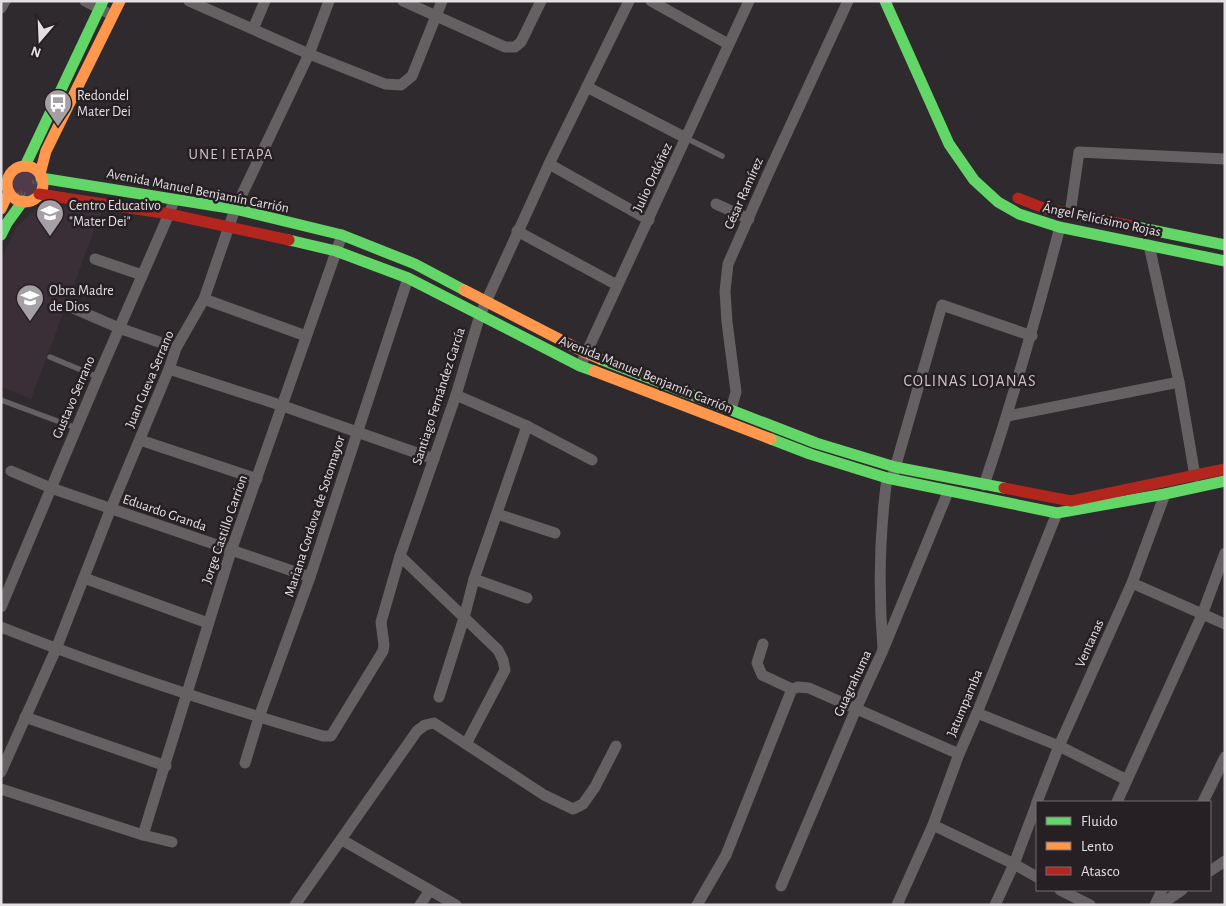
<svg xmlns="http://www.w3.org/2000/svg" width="1226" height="906" font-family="'Alegreya Sans',sans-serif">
	<defs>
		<pattern id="park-tufts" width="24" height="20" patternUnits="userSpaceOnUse" patternTransform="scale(1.25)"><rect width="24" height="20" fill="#513b4a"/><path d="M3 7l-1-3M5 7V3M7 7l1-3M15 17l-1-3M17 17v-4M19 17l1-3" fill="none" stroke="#6a5764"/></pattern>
	</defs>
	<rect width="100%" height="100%" fill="#2f2a2d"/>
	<path fill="#3a2e37" d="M44,203L101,212L31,399L1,387V258L17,226Z"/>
	<circle fill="url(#park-tufts)" cx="25" cy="183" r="14"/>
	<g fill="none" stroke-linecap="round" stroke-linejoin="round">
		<g stroke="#656163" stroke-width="5.5">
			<path d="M686,138L722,156"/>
			<path d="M50,357L98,377"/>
			<path d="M1,400L76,428"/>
		</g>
		<g stroke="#656163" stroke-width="11">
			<path d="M85,1L106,12"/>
			<path d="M189,1L309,54L385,84L401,85L412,76L442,1"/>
			<path d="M403,1L505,47H515L521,42L541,1"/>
			<path d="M651,1L728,44"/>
			<path d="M1,8L5,1"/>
			<path d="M253,29L265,1"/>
			<path d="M587,87L686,138"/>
			<path d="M549,164L649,220"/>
			<path d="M716,204L749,219"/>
			<path d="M1070,214L1079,152L1225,159"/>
			<path d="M517,231L617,285"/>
			<path d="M1149,245L1179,382L1195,476"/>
			<path d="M95,259L142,275"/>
			<path d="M204,299L306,336"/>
			<path d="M73,308L119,328L176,348"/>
			<path d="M583,360L749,1"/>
			<path d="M169,369L283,406L434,459"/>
			<path d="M456,395L527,426L592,460"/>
			<path d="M731,409L736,392L727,322L725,291L728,264L768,174L848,1"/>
			<path d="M1008,416L1179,382"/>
			<path d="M140,440L257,479"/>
			<path d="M11,471L51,488L310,577"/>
			<path d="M893,475L942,305L1032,336"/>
			<path d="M984,485C1013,400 1037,314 1060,227"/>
			<path d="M497,514L555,533"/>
			<path d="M400,556L498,650L503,660L505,670L466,744"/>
			<path d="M84,578L208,623"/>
			<path d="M474,579L527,598"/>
			<path d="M1132,583L1225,624"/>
			<path d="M1,607L98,377L169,214L174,200"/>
			<path d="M1,627C107,669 214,704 323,736H331L383,651L384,645L381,622L400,556L456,395L480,315L549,164L629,1"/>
			<path d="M763,644L757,663L762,675L792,689L798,687L809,688L959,754"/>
			<path d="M883,648C878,588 879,537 887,478"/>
			<path d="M439,697L464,618L474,579L527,426"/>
			<path d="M977,713L1059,746L1127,780"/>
			<path d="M25,717L166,766"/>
			<path d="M245,763L259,717L310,577L408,278"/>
			<path d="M1,772L56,649L111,508L169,369L176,348L204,299L235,209L309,54L329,1"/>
			<path d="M1,789L143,835L172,842"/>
			<path d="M1037,802L1059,746L1132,583L1165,494"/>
			<path d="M1117,802L1202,615L1225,553"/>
			<path d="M1203,802L1225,757"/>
			<path d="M933,825L1014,864L1037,877"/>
			<path d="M143,835L231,551L342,235"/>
			<path d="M342,840L456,905"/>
			<path d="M1210,871L1225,861"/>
			<path d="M781,886L856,709L883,650L948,492"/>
			<path d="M1060,890L1090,905"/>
			<path d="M295,905L417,731L425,725L434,723L544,795L573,809L583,804L595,787L616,746"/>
			<path d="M420,905L430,890"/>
			<path d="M697,905L726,855L792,689"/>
			<path d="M897,905L933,825L959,754L977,713L1057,513"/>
			<path d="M995,905L1014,864L1037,803"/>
			<path d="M1155,905L1162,890"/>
			<path d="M1160,905L1182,890"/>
		</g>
		<g stroke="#63d668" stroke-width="11">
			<path d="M885,1L949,144L974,180L998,202L1019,214L1059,227L1225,261"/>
			<path d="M25,166L103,1"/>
			<path d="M41,178L235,209L342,235L415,264L464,290"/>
			<path d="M1132,226L1225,245"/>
			<path d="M1,235L7,223L23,201"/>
			<path d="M289,240L336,251L408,278L580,366L594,371"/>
			<path d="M600,359L816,443L895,467L1004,488"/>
			<path d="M771,439L810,454L887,478L1057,513L1165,494L1225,481"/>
		</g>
		<g stroke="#ff974d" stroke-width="11">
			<circle cx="25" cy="184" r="18"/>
			<path d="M40,174L46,151L120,1"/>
			<path d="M1,209L9,192"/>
			<path d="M464,290L586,353L600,359"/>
			<path d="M594,371L771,439"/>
		</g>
		<g stroke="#b3261e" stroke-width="11">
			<path d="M39,194L169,214L289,240"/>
			<path d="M1018,198L1046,209L1132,226"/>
			<path d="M1004,488L1071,501L1225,469"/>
		</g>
	</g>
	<defs>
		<g id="bus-pin" transform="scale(1.4375)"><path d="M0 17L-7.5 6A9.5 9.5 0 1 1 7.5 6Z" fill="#a5a0a3" stroke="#261f24"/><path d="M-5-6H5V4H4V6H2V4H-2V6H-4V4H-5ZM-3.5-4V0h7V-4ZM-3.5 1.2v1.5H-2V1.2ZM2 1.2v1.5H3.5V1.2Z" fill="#fff"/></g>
		<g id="school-pin" transform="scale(1.4375)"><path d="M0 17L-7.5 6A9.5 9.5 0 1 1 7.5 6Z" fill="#a5a0a3" stroke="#261f24"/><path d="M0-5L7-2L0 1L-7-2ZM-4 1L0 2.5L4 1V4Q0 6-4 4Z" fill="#fff"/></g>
	</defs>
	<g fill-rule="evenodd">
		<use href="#bus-pin" x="58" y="103"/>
		<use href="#school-pin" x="50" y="213"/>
		<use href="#school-pin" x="30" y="298"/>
	</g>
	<g text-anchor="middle" stroke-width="5" stroke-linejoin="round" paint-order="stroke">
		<g font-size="14" fill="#e4dfe2" stroke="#261f24" text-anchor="start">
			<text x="77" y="100">Redondel<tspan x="77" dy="16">Mater Dei</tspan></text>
			<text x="69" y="210">Centro Educativo<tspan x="69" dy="16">"Mater Dei"</tspan></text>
			<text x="49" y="295">Obra Madre<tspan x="49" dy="16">de Dios</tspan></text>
		</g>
		<g font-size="14" fill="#e4dfe2" stroke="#261f24">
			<text transform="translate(652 177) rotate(-65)" y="5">Julio Ordóñez</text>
			<text transform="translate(198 190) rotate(11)" y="5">Avenida Manuel Benjamín Carrión</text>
			<text transform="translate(743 193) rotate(-66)" y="5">César Ramírez</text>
			<text transform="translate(1102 219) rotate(12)" y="5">Ángel Felicísimo Rojas</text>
			<text transform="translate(646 374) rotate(22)" y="5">Avenida Manuel Benjamín Carrión</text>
			<text transform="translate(149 379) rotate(-67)" y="5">Juan Cueva Serrano</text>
			<text transform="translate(438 396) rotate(-72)" y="5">Santiago Fernández García</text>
			<text transform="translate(73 397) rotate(-67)" y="5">Gustavo Serrano</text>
			<text transform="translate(165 512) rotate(19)" y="5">Eduardo Granda</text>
			<text transform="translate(314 516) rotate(-72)" y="5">Mariana Cordova de Sotomayor</text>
			<text transform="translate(224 529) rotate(-71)" y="5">Jorge Castillo Carrion</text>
			<text transform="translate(1089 643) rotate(-66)" y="5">Ventanas</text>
			<text transform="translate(852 683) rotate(-65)" y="5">Guagrahuma</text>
			<text transform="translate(964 703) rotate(-67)" y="5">Jatumpamba</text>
		</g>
		<g font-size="15" letter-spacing="1" fill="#cec4ca" stroke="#261f24">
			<text x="231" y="159">UNE I ETAPA</text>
		</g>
		<g font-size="16" letter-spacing="1" fill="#cec4ca" stroke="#261f24">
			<text x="970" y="386">COLINAS LOJANAS</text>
		</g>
	</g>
	<rect width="1226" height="906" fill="none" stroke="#e4dfe2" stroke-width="5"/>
	<rect x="1036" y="801" width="175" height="90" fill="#261f24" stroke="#726c70"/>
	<rect x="1046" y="817" width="25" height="8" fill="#63d668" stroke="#726c70"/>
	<text x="1081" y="826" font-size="15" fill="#e4dfe2">Fluido</text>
	<rect x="1046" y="842" width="25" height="8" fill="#ff974d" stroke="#726c70"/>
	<text x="1081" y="851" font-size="15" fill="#e4dfe2">Lento</text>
	<rect x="1046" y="867" width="25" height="8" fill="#b3261e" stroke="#726c70"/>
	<text x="1081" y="876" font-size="15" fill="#e4dfe2">Atasco</text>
	<g transform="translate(40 40) rotate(199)" stroke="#261f24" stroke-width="4" paint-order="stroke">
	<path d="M0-4L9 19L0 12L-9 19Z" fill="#e4dfe2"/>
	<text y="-8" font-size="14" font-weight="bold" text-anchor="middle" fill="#e4dfe2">N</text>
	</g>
</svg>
